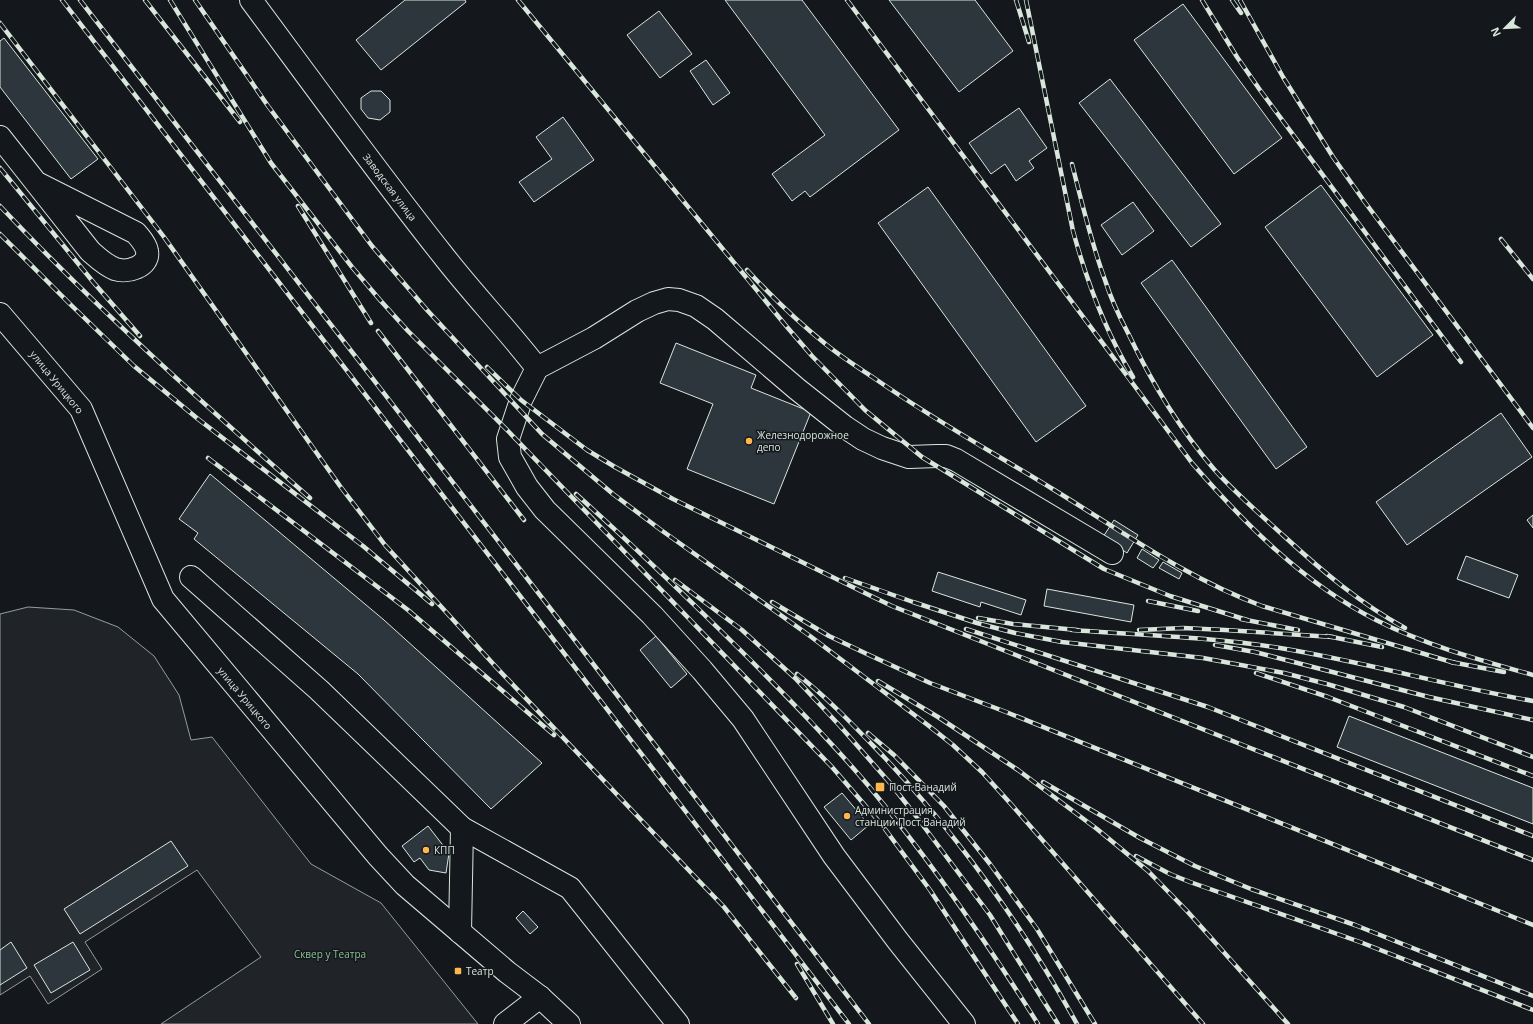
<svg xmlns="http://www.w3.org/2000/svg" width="1533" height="1024" font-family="'Open Sans',sans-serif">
	<rect width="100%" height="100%" fill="#14181c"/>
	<path fill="#202428" stroke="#939e99" d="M28,607L74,610L118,627L154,656L179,695L191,740L212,737L311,864L381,903L478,1024H161L261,957L197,870L85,942L102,969L48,1004L30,976L0,995V614Z"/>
	<g fill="#2c363c" stroke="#d8e6dc">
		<path d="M405,0H465L466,2L381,70L356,40Z"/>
		<path d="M725,0H802L899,130L810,197L805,191L792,201L772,174L825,135Z"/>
		<path d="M889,0H975L1013,51L959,92Z"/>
		<path d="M1183,4L1282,138L1234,174L1134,40Z"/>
		<path d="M659,11L692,54L660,78L627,35Z"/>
		<path d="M4,38L98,159L71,179L0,87V41Z"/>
		<path d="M706,60L730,93L713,105L690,71Z"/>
		<path d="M1110,79L1221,224L1191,247L1079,103Z"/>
		<path d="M371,91H381L390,100V112L380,120L368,118L361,109V98Z"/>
		<path d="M1019,108L1047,148L1029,161L1034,168L1016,181L1005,164L991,174L969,143Z"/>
		<path d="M563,117L594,160L534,202L519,182L552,159L536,137Z"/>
		<path d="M1321,185L1433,335L1377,377L1265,227Z"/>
		<path d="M928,187L1086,406L1036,442L878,223Z"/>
		<path d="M1133,202L1154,231L1122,255L1101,225Z"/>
		<path d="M1172,260L1307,447L1276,469L1141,283Z"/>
		<path d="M676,343L756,375L751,388L811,412L774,504L687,469L713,404L660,383Z"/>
		<path d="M1501,413L1532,457L1407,545L1376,502Z"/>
		<path d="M210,474L384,620L542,763L491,809L358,674L194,539L198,533L179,519Z"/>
		<path d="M1533,515V528L1527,520Z"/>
		<path d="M1114,520L1138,535L1127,553L1103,537Z"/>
		<path d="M1142,549L1159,560L1153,568L1137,558Z"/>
		<path d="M1466,556L1518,575L1509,598L1457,579Z"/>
		<path d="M1163,562L1182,573L1179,579L1159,568Z"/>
		<path d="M938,572L1026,600L1021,615L981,602L980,607L932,591Z"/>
		<path d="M1047,589L1134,605L1131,622L1044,606Z"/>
		<path d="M656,636L687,674L671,688L640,650Z"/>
		<path d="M1349,716L1533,788V824L1337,747Z"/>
		<path d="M842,793L869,825L851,840L824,807Z"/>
		<path d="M428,826L449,853L446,873L429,870L420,858L414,862L402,846Z"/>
		<path d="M171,841L188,866L80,934L64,909Z"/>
		<path d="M523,911L538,927L530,934L516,918Z"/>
		<path d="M11,942L27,968L0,985V950Z"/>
		<path d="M73,942L90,970L51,993L34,965Z"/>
	</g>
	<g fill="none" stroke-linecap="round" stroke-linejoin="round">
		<g stroke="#d8e6dc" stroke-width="24">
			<g id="minor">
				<path d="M251,0C314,85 376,171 442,254C472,293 507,329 537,368"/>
				<path d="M0,137L90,251C98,258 105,265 115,269C127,273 150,267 147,251C146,244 140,238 136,233L37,183"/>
				<path d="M0,314L81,409L163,599L378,856L405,885L507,972L540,997L569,1024"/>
				<path d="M191,577L319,690L462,828L570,888L678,1024"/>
				<path d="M460,932L462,828"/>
				<path d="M505,1024L540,997"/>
				<path d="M964,1024L898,941L834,856L743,719L702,670L652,615L545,510L527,487L510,457L508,439L521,400L537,368L594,338L637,311L654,303L668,299L679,300L696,306L715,319L797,389L845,427L863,439L882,448L909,457L937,456H946L956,460L1112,553"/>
			</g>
		</g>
		<use href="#minor" stroke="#14181c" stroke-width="22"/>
		<g stroke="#d8e6dc" stroke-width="4.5">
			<g id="rail">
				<path d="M62,0L849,1024"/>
				<path d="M80,0L594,665L869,1024"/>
				<path d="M145,0L240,122"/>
				<path d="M170,0L271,163L352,267L380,300L408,331L509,432L832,767L882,825L930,890L1018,1024"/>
				<path d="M195,0L268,106L372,246L427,310L542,434L613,494L661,530L810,636L929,726L953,745L982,772L1010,803L1203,1024"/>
				<path d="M518,0L787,327L812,356L865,410L922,457L1104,569L1170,596L1247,620"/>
				<path d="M847,0L1192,463C1244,523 1303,583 1376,620C1425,645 1480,660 1533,675"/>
				<path d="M1016,0L1029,42"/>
				<path d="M1026,0L1073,231C1087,282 1105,331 1133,377"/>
				<path d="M1202,0L1237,57L1260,90L1461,362"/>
				<path d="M1232,0L1241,13"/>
				<path d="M1240,0L1283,77L1333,157L1364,201L1533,428"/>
				<path d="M0,23L164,237L340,486L385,545L497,668L699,881L724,907L796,998"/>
				<path d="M1072,164C1082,203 1091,242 1105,280C1111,299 1119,316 1128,333C1151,381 1178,427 1213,468C1235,493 1261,515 1285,537C1322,571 1361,604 1405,628"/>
				<path d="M0,168L94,283L140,336"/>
				<path d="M0,206C97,309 204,404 310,498"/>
				<path d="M298,206L371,323"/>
				<path d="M0,234L70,304L134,366L198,419L363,546L432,604"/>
				<path d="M1501,239L1533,279"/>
				<path d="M747,270C772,297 799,323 828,346C843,358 859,368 874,378C931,418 992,452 1051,488C1120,530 1186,578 1262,606L1455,663"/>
				<path d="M378,331L524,520"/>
				<path d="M487,367L521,400L587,450L615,467L673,499L869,595L892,606L1533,860"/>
				<path d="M208,458L408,610L554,735"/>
				<path d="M576,494C625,538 673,584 720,630C771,680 821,730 867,784C930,860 986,941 1038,1024"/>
				<path d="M845,578L913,602L977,623L1015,633L1062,642L1203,658L1284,673L1327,684L1404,707L1533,757"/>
				<path d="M675,580L742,630L795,678L840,726L890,783L916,816L990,915L1058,1024"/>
				<path d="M1148,601L1198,611"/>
				<path d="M772,602L829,636L867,654L930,683L1006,712L1533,925"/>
				<path d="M978,618L1013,624L1077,630"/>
				<path d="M1241,619L1298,630"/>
				<path d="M966,629L1208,707L1533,836"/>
				<path d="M1072,630C1141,635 1211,637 1280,648C1365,662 1448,686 1533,701"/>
				<path d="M1139,630L1183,628L1225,630L1333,637"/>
				<path d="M1327,636L1382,647"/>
				<path d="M1215,645L1255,652L1429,697L1533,720"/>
				<path d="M1451,662L1504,672"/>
				<path d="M1256,673L1328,697L1533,776"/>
				<path d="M797,674C829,699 856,728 884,757C959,837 1024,928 1077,1024"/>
				<path d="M878,681L938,717L1018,770L1097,829L1148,871L1187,911L1288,1024"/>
				<path d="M868,733L894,755L944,806L990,864L1037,929L1095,1024"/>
				<path d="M1043,782L1140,838L1195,866L1251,889L1355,925L1533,996"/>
				<path d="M1136,856L1170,874L1190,882L1360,942L1533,1010"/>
				<path d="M797,964L833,1024"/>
			</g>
		</g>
		<use href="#rail" stroke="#14181c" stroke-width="3" stroke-dasharray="9" stroke-linecap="butt"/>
	</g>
	<g fill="#ffb74d" stroke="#14181c" stroke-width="1.5">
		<circle cx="749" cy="441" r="4"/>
		<rect x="875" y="782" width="10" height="10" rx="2"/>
		<circle cx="847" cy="816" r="4"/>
		<circle cx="426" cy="850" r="4"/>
		<rect x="454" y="967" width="8" height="8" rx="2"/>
	</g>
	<g text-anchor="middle" stroke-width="3" stroke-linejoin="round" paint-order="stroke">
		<g font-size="10" fill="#d8e6dc" stroke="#14181c">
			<text transform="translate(390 187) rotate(53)" y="4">Заводская улица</text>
			<text transform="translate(57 382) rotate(51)" y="4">улица Урицкого</text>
			<text transform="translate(245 698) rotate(50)" y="4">улица Урицкого</text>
		</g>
		<g font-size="10" fill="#d8e6dc" stroke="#14181c" text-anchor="start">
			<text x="757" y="439">Железнодорожное<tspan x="757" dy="12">депо</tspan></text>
			<text x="889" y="791">Пост Ванадий</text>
			<text x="855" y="814">Администрация<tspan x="855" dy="12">станции Пост Ванадий</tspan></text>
			<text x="434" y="854">КПП</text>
			<text x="466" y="975">Театр</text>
		</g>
		<g font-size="10" fill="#8ac095" stroke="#14181c">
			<text x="330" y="958">Сквер у Театра</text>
		</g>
	</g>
	<g transform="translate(1505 28) rotate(246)" stroke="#14181c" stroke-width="3" paint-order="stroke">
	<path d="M0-3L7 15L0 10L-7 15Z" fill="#d8e6dc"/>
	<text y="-6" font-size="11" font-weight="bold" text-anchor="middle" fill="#d8e6dc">N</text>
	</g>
</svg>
